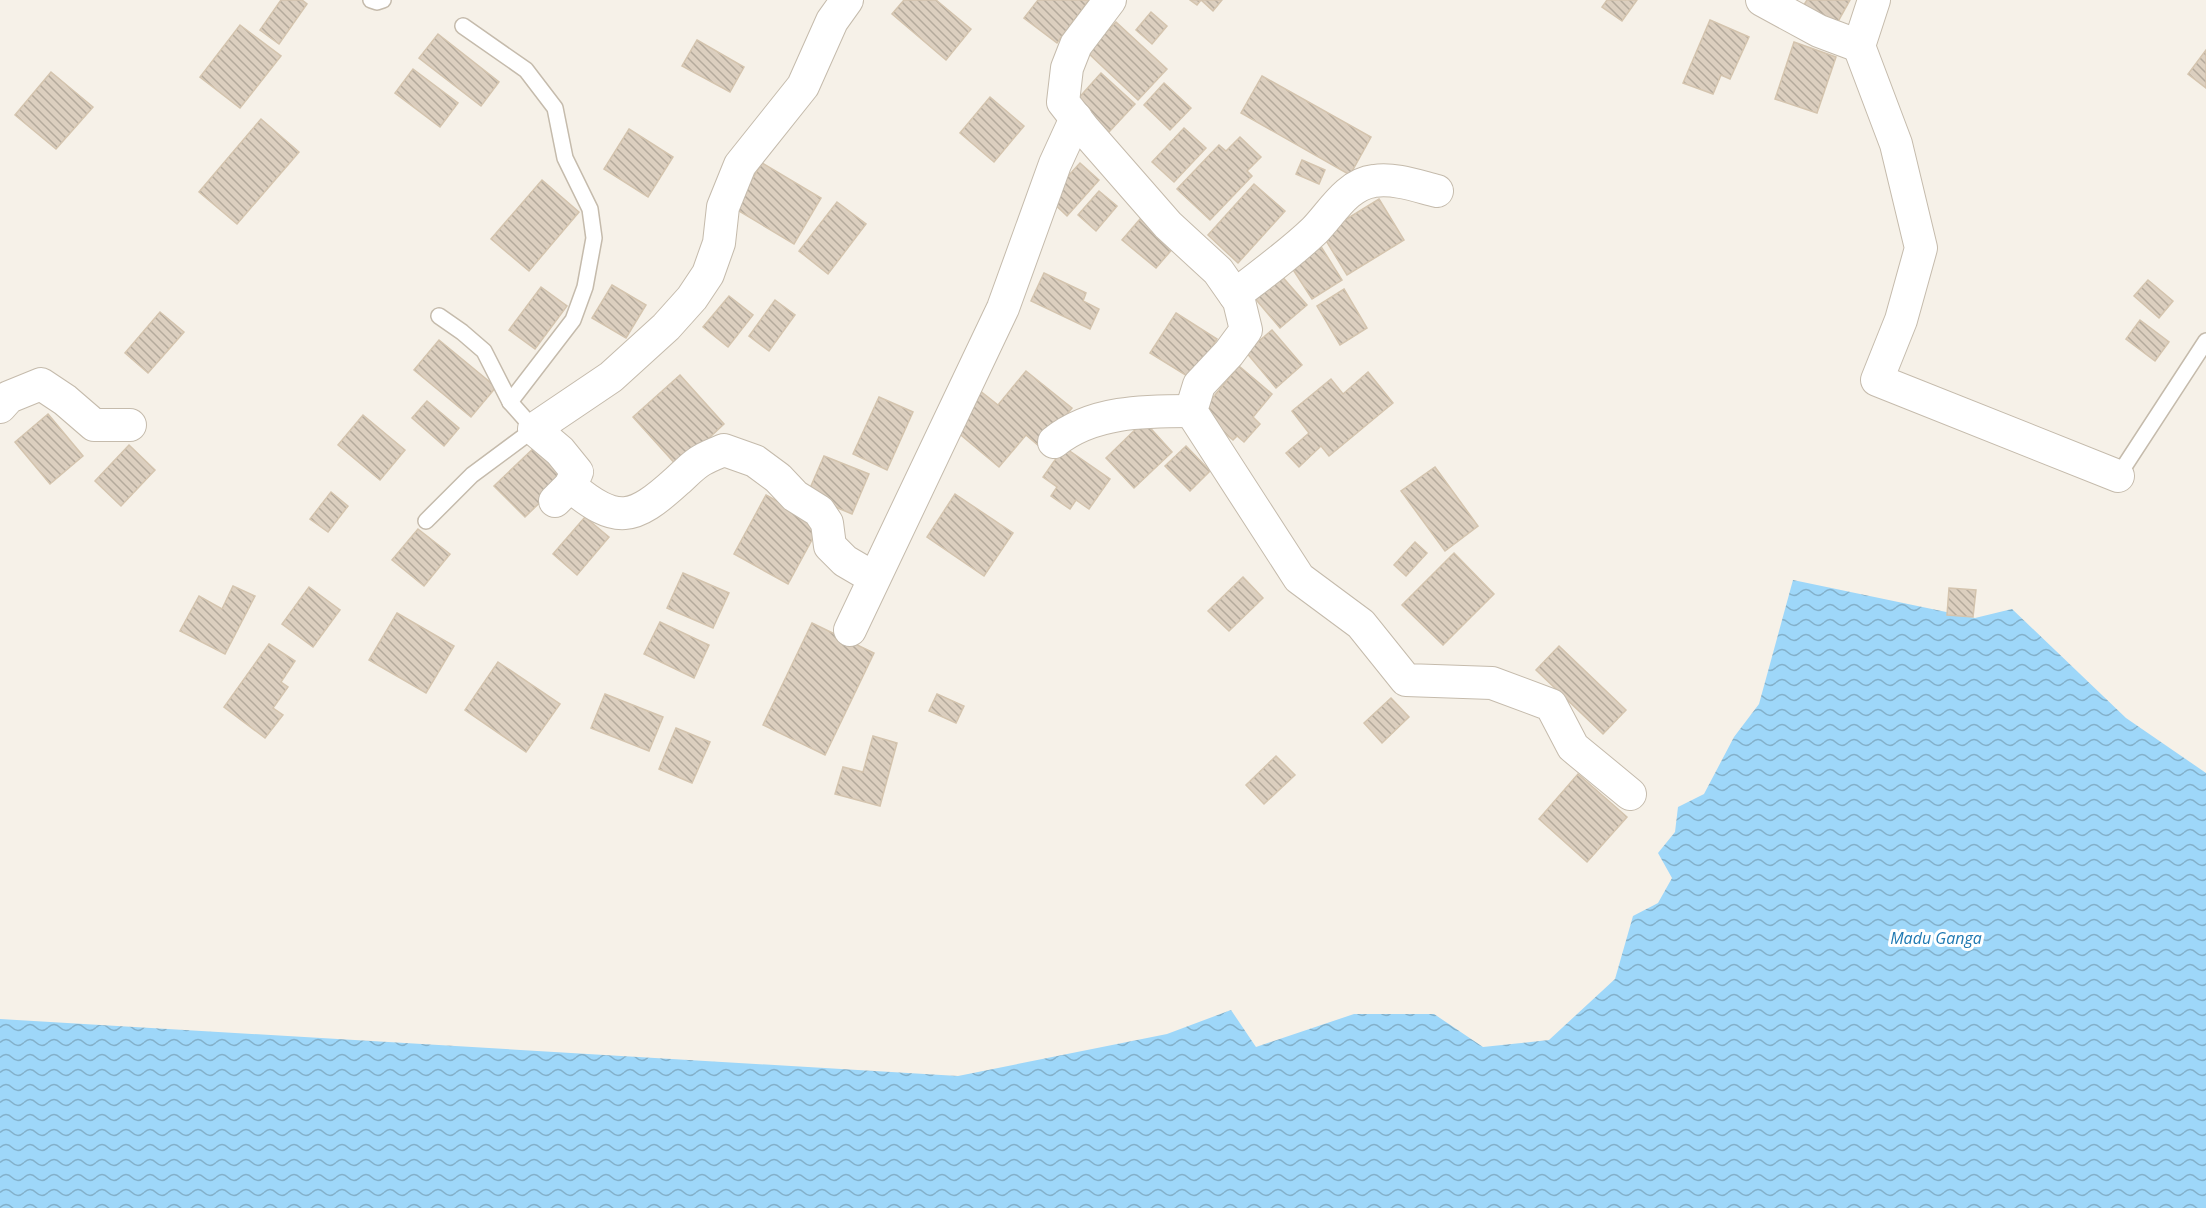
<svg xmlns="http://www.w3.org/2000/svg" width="2206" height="1208" font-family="'Open Sans',sans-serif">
	<defs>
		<pattern id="water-waves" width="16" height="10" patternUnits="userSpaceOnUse" patternTransform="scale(1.5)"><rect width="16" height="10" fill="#9ed7f9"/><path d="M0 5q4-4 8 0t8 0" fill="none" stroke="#83b0ca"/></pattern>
		<pattern id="building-back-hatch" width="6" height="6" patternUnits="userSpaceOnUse" patternTransform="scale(1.5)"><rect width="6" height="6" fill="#dccfbf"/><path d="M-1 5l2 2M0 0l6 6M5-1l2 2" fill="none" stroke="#b4aa9c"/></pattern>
	</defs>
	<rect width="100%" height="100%" fill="#f6f1e8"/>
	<path fill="url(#water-waves)" d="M1793,580L1975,618L2012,609L2126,718L2206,773V1208H0V1019L958,1076L1167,1034L1231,1010L1256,1047L1354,1014H1434L1483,1047L1549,1040L1615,979L1633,916L1658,903L1672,878L1658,853L1675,832L1678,807L1704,794L1734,737L1759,704Z"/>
	<g fill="url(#building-back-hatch)" stroke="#d4c4ae" stroke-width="1.5">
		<path d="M281,0H302L307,4L279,44L260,30Z"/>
		<path d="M904,0H936L971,29L946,60L892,14Z"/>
		<path d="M1038,0H1089L1057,43L1024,18Z"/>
		<path d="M1190,0H1222L1213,11L1201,0L1197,5Z"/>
		<path d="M1607,0H1637L1622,21L1602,7Z"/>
		<path d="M1807,0H1850L1835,27L1802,8Z"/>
		<path d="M1151,12L1167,26L1152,44L1136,30Z"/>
		<path d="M1710,20L1749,37L1730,79L1721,75L1713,94L1683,83Z"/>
		<path d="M1116,22L1167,69L1138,100L1087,52Z"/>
		<path d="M240,25L281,56L240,108L200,77Z"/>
		<path d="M438,34L499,82L481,106L419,58Z"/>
		<path d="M697,40L744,67L730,92L682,66Z"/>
		<path d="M1794,42L1836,57L1817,113L1775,99Z"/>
		<path d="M2206,50V88L2188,74Z"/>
		<path d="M413,69L458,103L440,127L395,93Z"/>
		<path d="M51,72L93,107L56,149L15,115Z"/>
		<path d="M1101,73L1135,104L1109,132L1076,101Z"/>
		<path d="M1262,76L1371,137L1350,175L1241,113Z"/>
		<path d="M1164,83L1191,108L1170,130L1144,105Z"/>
		<path d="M990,97L1024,126L994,162L960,133Z"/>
		<path d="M261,119L299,152L237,224L199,192Z"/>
		<path d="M1184,128L1206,148L1174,182L1152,162Z"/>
		<path d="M629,129L673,157L648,197L604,169Z"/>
		<path d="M1240,137L1261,157L1247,171L1252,176L1210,220L1177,189L1219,145L1226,151Z"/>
		<path d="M1302,160L1325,170L1319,184L1296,174Z"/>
		<path d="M762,163L821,198L794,244L734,208Z"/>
		<path d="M1080,163L1099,180L1067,216L1048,198Z"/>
		<path d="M542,180L579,212L529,271L491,239Z"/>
		<path d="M1254,184L1285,211L1238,263L1208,235Z"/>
		<path d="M1099,191L1117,206L1096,231L1078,215Z"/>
		<path d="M1379,199L1404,240L1347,275L1322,234Z"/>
		<path d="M837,202L866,224L828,274L799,251Z"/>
		<path d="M1140,219L1174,247L1156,268L1122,240Z"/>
		<path d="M1320,245L1342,280L1312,299L1290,265Z"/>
		<path d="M1044,273L1086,293L1083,301L1099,309L1090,329L1031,301Z"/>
		<path d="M1279,273L1307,305L1280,328L1253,296Z"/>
		<path d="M2148,280L2173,301L2159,318L2134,296Z"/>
		<path d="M612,285L646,305L626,338L592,318Z"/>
		<path d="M541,287L567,306L535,349L509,330Z"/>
		<path d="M1344,289L1367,328L1340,345L1317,306Z"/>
		<path d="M729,296L753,315L728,347L703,327Z"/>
		<path d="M775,300L795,315L769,351L749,336Z"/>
		<path d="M160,312L184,332L148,373L125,353Z"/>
		<path d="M1176,313L1217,339L1192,379L1150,353Z"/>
		<path d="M2140,320L2169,342L2155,361L2126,339Z"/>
		<path d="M1272,330L1302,365L1276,388L1246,352Z"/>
		<path d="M439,340L496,387L471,417L414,370Z"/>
		<path d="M1239,366L1272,394L1253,417L1260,424L1244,442L1237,436L1233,440L1200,413Z"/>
		<path d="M1026,371L1072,408L1040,447L1026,435L999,467L950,426L979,390L998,405Z"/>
		<path d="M1368,372L1393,403L1329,456L1321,446L1299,467L1286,453L1309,433L1292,411L1331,379L1343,394Z"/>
		<path d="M680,375L724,424L678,467L633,417Z"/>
		<path d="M879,397L913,412L887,470L853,454Z"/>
		<path d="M427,401L459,428L444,446L412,418Z"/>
		<path d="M48,414L83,456L50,484L15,442Z"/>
		<path d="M363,415L405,450L380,480L338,445Z"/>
		<path d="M1144,421L1172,452L1134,488L1106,458Z"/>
		<path d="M538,444L568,475L525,517L494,486Z"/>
		<path d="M129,445L155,470L121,506L95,481Z"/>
		<path d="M1186,446L1210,471L1190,491L1165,466Z"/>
		<path d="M1064,447L1110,479L1089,509L1076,500L1070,509L1051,496L1057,487L1043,477Z"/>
		<path d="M824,456L869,474L852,514L807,495Z"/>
		<path d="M1435,467L1478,526L1445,551L1401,491Z"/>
		<path d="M331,492L348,506L328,532L310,519Z"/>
		<path d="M955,494L1013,533L984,576L927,537Z"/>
		<path d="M766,495L820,525L788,584L734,554Z"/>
		<path d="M585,517L609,537L577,575L553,554Z"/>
		<path d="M418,529L450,554L424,586L392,560Z"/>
		<path d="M1415,542L1427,553L1406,576L1394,565Z"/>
		<path d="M1454,553L1494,594L1443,645L1402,605Z"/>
		<path d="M683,573L729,593L713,628L667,608Z"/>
		<path d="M1243,577L1263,598L1229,631L1208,611Z"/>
		<path d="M233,586L255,596L225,654L180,631L199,596L222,609Z"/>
		<path d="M309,587L340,610L313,647L282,624Z"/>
		<path d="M1949,588L1976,590L1973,617L1947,615Z"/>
		<path d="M397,613L454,646L426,693L369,660Z"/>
		<path d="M660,622L709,645L694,678L644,654Z"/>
		<path d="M812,623L874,653L825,755L763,725Z"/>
		<path d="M269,644L295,661L281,682L288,687L273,708L283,715L265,738L224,707Z"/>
		<path d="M1559,646L1626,710L1603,734L1536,670Z"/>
		<path d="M498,662L560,704L526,752L465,710Z"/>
		<path d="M605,694L663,717L649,751L591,728Z"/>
		<path d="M937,694L964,706L956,723L929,711Z"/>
		<path d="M1391,698L1409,717L1382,743L1364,723Z"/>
		<path d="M676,728L710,742L692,783L659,769Z"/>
		<path d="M873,736L897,743L880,806L835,794L843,767L863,772Z"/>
		<path d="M1276,756L1295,775L1264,804L1246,785Z"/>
		<path d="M1578,774L1627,817L1587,862L1539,819Z"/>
	</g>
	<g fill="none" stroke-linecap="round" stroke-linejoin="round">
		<g stroke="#c5bbac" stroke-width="18">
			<g id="service">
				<path d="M371,0L377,2L383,0"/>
				<path d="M463,26L526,70L555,108L565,158L590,209L594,238L585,287L573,320L510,402"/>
				<path d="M2118,476L2206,341"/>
				<path d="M426,521L472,475L534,429L510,402L484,351L462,332L439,316"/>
			</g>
		</g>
		<g stroke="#c5bbac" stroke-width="34">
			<g id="minor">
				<path d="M1110,0L1076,45L1067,68L1063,102L1084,129L1168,225L1218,271L1239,301L1246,330L1229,353L1199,385L1191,411L1299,578L1361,624L1406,680L1492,683L1551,705L1573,747L1630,794"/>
				<path d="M1762,0L1819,31L1859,46"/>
				<path d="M1874,0L1859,46L1896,144L1921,248L1901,320L1877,380L2118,476"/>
				<path d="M1235,295C1262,274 1290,254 1314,231C1331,214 1347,184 1374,181C1395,178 1417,186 1437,191"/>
				<path d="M0,407L9,397L41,384L65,400L94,425H130"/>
				<path d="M1054,442C1092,411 1144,411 1191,411"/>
				<path d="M570,486C617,525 633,521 677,481C685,474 693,465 702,460C709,456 717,453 724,450L755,461L778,478L795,496L819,511L827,523L830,546L845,561L874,578"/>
				<path d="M555,501L570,486L577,472L560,451L534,429L611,377L666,327L692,298L708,274L719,243L723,207L740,165L803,86L832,21L847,0"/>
				<path d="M850,630L1003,308L1055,164L1076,118"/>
			</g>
		</g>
		<use href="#service" stroke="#fff" stroke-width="15"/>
		<use href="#minor" stroke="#fff" stroke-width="32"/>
	</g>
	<g text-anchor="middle" stroke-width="6" stroke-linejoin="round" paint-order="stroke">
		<g font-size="16" font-style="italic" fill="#1f79b2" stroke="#fff">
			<text x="1936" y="944">Madu Ganga</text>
		</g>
	</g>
</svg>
